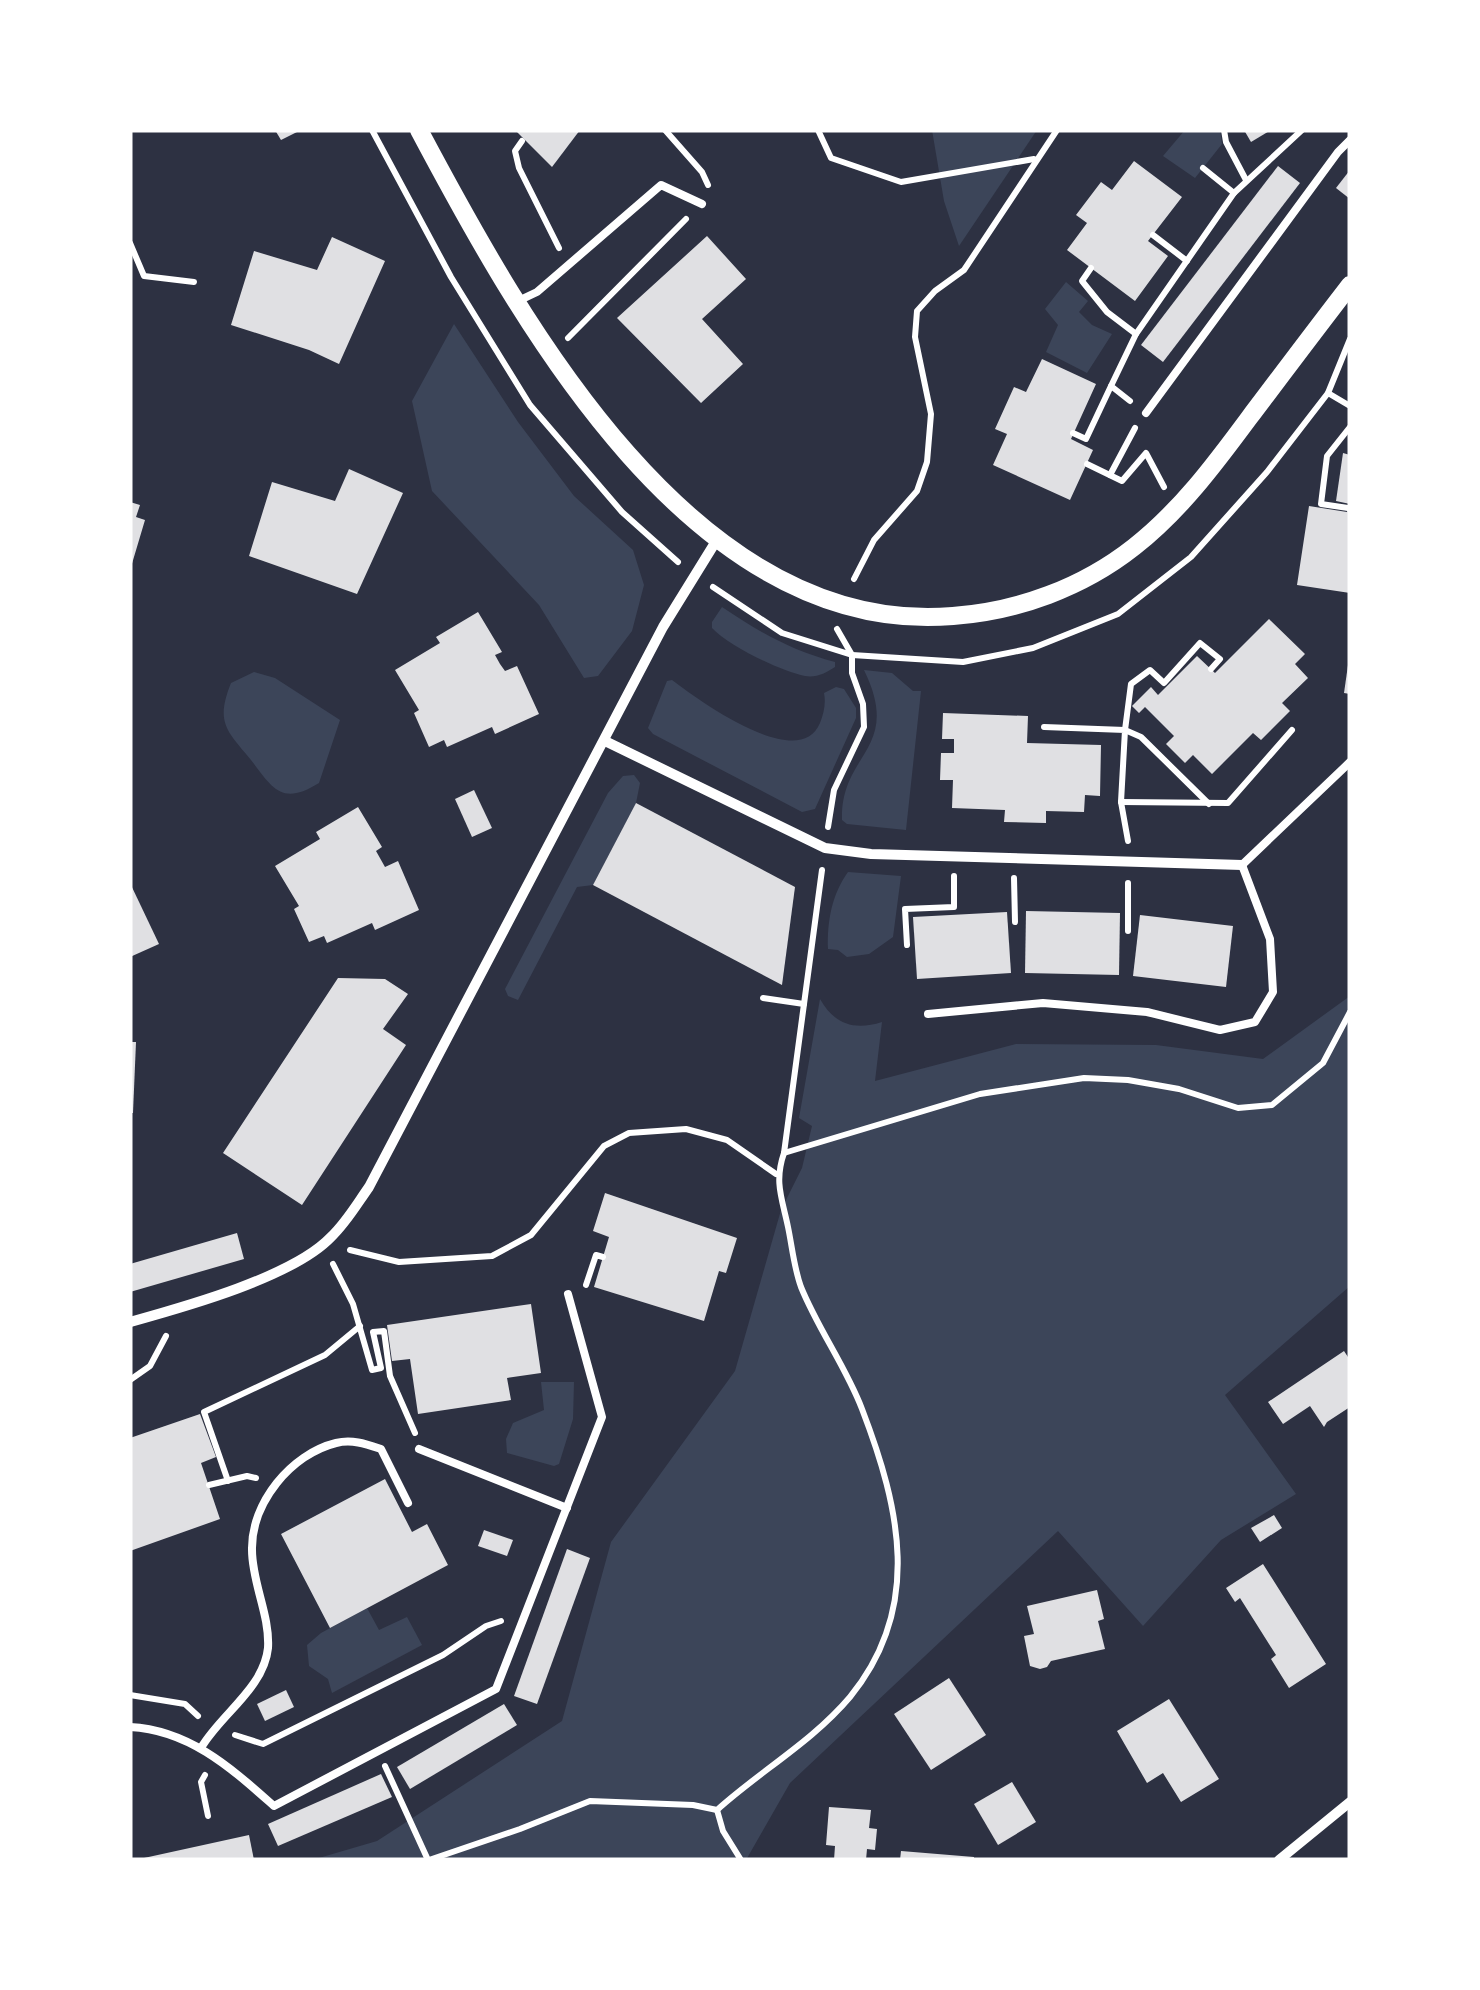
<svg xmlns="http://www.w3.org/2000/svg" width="1480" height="1990" font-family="'Titillium Web',sans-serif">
	<rect width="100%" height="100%" fill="#2d3142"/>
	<g fill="#3c4559">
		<path d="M932,130H1037L959,246L944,201Z"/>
		<path d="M1185,130H1220L1222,144L1195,178L1163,156Z"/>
		<path d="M1066,282L1088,301L1079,312L1092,325L1112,334L1087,373L1046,352L1058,325L1045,309Z"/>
		<path d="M454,324L518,422L574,496L633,550L644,585L632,631L598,676L584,678L539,605L432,491L412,401Z"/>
		<path d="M722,607C759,632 792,651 835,662V667C826,673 816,678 805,676C780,671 729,646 712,628V622Z"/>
		<path d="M864,670L892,673L913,691H921L906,830L847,824L842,820C840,752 903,750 864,670Z"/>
		<path d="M254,672L275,678L340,720L319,783C282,806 273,789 251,760C227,731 215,723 231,683Z"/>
		<path d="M672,680C697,699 799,774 820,723C824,713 826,703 824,693L836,687L844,689L856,708V718L815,809L802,812L653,734L648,728L667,681Z"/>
		<path d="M634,775L640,783L636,803L593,885L577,887L518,1000L508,996L505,989L608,793L623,776Z"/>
		<path d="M848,872L901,876L893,937L869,954L847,957L838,950L828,949C827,921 832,894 848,872Z"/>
		<path d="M1350,996V1286L1225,1395L1296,1494L1221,1540L1143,1626L1058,1531L790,1783L746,1860H312L377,1841L562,1721L611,1542L735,1371L781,1210L802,1168L812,1126L799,1118L820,999C834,1024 854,1031 882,1022L875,1081L1016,1044L1156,1045L1263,1059Z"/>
		<path d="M541,1382H574L573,1419L559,1464L554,1466L507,1453L506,1439L513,1423L544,1410Z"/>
		<path d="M367,1608L379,1630L407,1617L422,1645L332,1693L328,1679L309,1666L307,1645L321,1633Z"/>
	</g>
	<g fill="#e0e0e3">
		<path d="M275,130H301L281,140Z"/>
		<path d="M515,130H580L552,167Z"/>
		<path d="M1244,130H1271L1251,142Z"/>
		<path d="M1134,161L1182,197L1148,241L1168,256L1135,301L1067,250L1087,223L1076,215L1101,182L1112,190Z"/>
		<path d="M1278,166L1300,183L1163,362L1141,345Z"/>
		<path d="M1350,170V199L1336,188Z"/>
		<path d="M707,236L746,279L702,319L743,364L701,403L617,318Z"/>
		<path d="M332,237L385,261L339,364L309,350L231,325L254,251L317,270Z"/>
		<path d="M1042,359L1096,384L1071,439L1093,450L1070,500L993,465L1007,434L995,429L1014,387L1026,392Z"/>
		<path d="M1343,453L1350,455V504L1336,501Z"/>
		<path d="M349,469L403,493L357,594L249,556L272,482L335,501Z"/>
		<path d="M130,502L140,505L136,517L145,520L131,567Z"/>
		<path d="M1348,505L1350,593L1297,585L1309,506L1347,512Z"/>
		<path d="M478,612L502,652L495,655L500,664L505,671L517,666L539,714L495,734L492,727L447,747L444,740L429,747L414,713L419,710L395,670L440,643L436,637Z"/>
		<path d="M1269,619L1305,654L1295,664L1308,678L1282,703L1290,711L1261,740L1253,733L1212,774L1193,755L1185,763L1166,744L1174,736L1145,707L1139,713L1132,706L1151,687L1158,695L1197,656L1215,673Z"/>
		<path d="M1348,665H1350V694L1344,693Z"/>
		<path d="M943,713L1028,716L1027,743L1101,745L1100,796L1085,795L1084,812L1046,811V823L1004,822L1005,810L952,808L953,780H940L941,753H954V739H942Z"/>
		<path d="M474,790L492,828L472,837L455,799Z"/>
		<path d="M636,803L795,887L782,985L593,885Z"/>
		<path d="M358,807L382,847L376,851L385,867L398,861L419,910L375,930L372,923L327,943L324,936L309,942L294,909L299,906L275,866L320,839L316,832Z"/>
		<path d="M130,883L159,944L130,957Z"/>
		<path d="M1026,911L1120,913L1119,975L1025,973Z"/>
		<path d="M1007,912L1011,973L917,979L913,917Z"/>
		<path d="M1140,915L1233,926L1226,987L1133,976Z"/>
		<path d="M338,978L385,979L408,994L383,1029L406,1045L302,1205L223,1153Z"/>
		<path d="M130,1042H136L133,1113H130Z"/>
		<path d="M605,1193L737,1238L726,1273L719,1271L704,1321L594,1287L609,1237L593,1231Z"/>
		<path d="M237,1233L244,1259L130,1292V1264Z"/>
		<path d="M531,1304L541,1373L507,1378L511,1400L418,1414L410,1359L392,1361L387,1325Z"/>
		<path d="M1344,1351L1350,1360V1407L1327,1422L1324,1427L1310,1406L1283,1424L1268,1402Z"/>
		<path d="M200,1414L216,1457L201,1463L220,1519L130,1551V1438Z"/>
		<path d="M385,1479L412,1532L427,1524L448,1565L330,1628L281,1534Z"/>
		<path d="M1274,1515L1282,1528L1260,1542L1251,1528Z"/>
		<path d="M484,1530L513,1540L507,1556L478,1546Z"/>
		<path d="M567,1549L590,1558L537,1704L514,1696Z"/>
		<path d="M1263,1564L1326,1664L1289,1688L1271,1659L1276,1655L1240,1598L1235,1602L1226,1588Z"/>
		<path d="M1097,1590L1104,1619L1098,1621L1105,1649L1051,1661L1047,1667L1040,1669L1030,1666L1024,1636L1034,1634L1027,1606Z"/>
		<path d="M949,1678L986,1735L931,1770L894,1714Z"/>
		<path d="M286,1690L294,1707L265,1721L257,1704Z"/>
		<path d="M1169,1699L1219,1779L1181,1802L1163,1773L1147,1783L1117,1731Z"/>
		<path d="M504,1704L517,1725L410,1789L397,1767Z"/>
		<path d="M381,1774L392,1797L278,1846L268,1824Z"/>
		<path d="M1012,1782L1036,1822L998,1845L974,1804Z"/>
		<path d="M829,1807L871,1810L869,1828L877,1829L875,1850L867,1849L866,1860H834L835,1846L826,1845Z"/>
		<path d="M249,1835L254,1860H144V1858Z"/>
		<path d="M901,1851L974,1857V1860H900Z"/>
	</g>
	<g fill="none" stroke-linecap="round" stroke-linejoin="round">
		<g stroke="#fff" stroke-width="6">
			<path d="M372,130L451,277L530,405L622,512L678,562"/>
			<path d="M665,130L702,172L708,185"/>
			<path d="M818,130L831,158L901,182L1034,159"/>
			<path d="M1224,130L1226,142L1246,180"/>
			<path d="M522,141L515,151L519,168L559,248"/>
			<path d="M1203,168L1234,193"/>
			<path d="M1153,235L1187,261"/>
			<path d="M130,243L144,276L194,282"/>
			<path d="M1091,268L1082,281L1107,312L1136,334"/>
			<path d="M568,338L686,219"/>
			<path d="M1328,393L1350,406"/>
			<path d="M1130,401L1111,386L1136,334L1234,193L1302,130"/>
			<path d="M1073,433L1086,439L1111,386"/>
			<path d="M1087,464L1122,481L1146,453L1164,487"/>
			<path d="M1110,475L1135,428"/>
			<path d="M1348,508L1321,504L1327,456L1350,427"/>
			<path d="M854,579L874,540L917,491L927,462L931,414L915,337L917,311L935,291L964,270L1057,130"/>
			<path d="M713,587L782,633L852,655L963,662L1033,648L1118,614L1191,557L1267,472L1328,393L1350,339"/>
			<path d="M1044,727L1125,730L1121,802L1128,841"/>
			<path d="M1121,802L1228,803L1292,730"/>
			<path d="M1209,804L1141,737L1125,730L1131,684L1150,670L1164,683L1200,643L1220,659L1211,669"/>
			<path d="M828,827L834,790L864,727L863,704L852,673V655L837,629"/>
			<path d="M1014,878L1015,922"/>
			<path d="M1128,883V931"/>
			<path d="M907,945L905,909L954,907V876"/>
			<path d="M763,998L804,1004"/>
			<path d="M784,1153L980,1094L1084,1078L1128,1080L1179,1089L1238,1108L1272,1105L1323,1063L1350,1012"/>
			<path d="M350,1250L399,1262L492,1256L531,1235L604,1146L629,1133L686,1129L727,1140L776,1174"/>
			<path d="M333,1264L353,1304L372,1370L381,1368L373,1332L384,1331L390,1376L415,1433"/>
			<path d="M586,1285L596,1255L603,1257"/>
			<path d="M130,1380L150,1366L166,1336"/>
			<path d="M228,1481L204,1412L325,1355L360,1326"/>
			<path d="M209,1485L247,1476L256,1478"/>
			<path d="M130,1695L185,1704L198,1716"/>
			<path d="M235,1735L263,1744L443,1655L486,1626L501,1621"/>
			<path d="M385,1766L428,1860"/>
			<path d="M205,1775L201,1782L208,1816"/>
			<path d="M717,1810L723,1831L741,1860"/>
			<path d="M429,1860L520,1829L590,1801L693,1805L717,1810C760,1771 812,1742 850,1697C923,1608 900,1508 862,1409C846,1367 818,1329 801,1287C794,1268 792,1246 788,1227C782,1198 774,1182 784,1153L822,870"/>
		</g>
		<g stroke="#fff" stroke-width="8">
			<path d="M518,301L537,292L661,185L702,204"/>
			<path d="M1146,413L1338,152L1350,140"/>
			<path d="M928,1014L1043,1003L1147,1012L1220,1030L1255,1022L1273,992L1270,939L1242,865L1350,762"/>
			<path d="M419,1449L567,1508"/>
			<path d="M130,1727C190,1730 232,1769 274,1806L496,1689L602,1417L568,1294"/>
			<path d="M201,1748C220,1715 264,1688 268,1648C270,1615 252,1583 252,1550C251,1503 291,1454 336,1443C352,1439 366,1444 381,1449L408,1503"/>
		</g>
		<g stroke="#fff" stroke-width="10">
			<path d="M605,741L825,848L871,854L1242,865"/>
			<path d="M130,1322C184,1307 293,1277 331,1237C346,1223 357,1204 369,1187L663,627L718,538"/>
			<path d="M1279,1860L1350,1802"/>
		</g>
		<path stroke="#fff" stroke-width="18" d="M419,130C522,324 695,638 953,616C1018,611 1082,588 1134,547C1180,511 1215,464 1249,418C1283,373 1316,329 1350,285"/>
	</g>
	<rect width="1480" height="1990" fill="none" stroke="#ffffff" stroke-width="265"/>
</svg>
